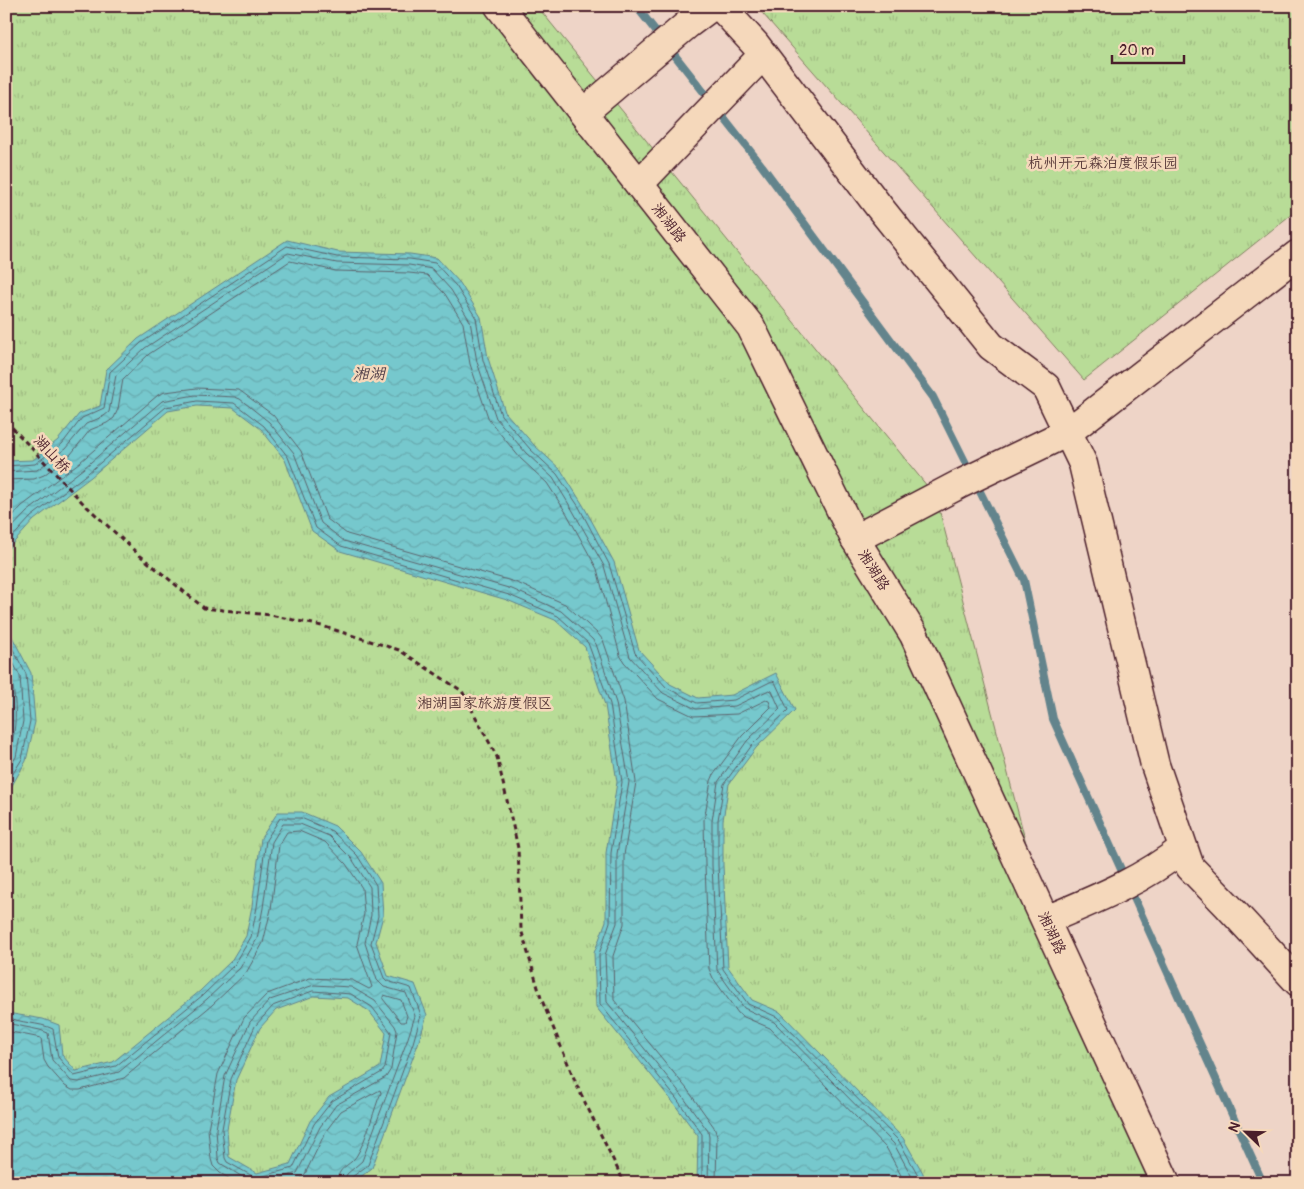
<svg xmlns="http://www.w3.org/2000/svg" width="1304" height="1189" font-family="Pangolin,'LXGW WenKai TC',sans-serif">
	<defs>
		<pattern id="park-tufts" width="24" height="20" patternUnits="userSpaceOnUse" patternTransform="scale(1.25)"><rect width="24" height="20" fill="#b8dc97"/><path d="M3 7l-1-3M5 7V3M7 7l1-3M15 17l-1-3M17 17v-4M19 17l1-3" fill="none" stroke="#a0bc82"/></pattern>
		<pattern id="water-waves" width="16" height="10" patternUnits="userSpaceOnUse" patternTransform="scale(1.25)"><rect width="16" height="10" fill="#76c8cd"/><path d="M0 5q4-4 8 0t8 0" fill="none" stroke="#68abb0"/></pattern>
	</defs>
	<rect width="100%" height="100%" fill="#eed4c7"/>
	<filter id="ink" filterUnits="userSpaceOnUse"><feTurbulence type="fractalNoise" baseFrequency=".02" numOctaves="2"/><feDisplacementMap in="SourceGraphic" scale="10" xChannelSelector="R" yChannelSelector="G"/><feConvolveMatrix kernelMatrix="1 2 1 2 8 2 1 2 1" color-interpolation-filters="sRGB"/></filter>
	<g filter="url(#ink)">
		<g fill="url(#park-tufts)" stroke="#817e61">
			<path d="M6,6H537L936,497L1046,920L1163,1183H6Z"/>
			<path d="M756,6H1298V209L1084,380Z"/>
		</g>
		<g fill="url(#water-waves)" stroke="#64848c" fill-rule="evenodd">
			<path d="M287,240L338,252L410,254L437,258L460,283L481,317L488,358L505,412L534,445L561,470L583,505L614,562L639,650L670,684L698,698L732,695L776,673L795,710L756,748L729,784L723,820V865L728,967L752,1000L780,1012L903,1138L923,1173L924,1183H697L698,1136L672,1101L596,1007L594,953L606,921V853L617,782L605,705L585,647L555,620L507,600L340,551L312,531L285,460L261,429L233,408L197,406L168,411L91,477L34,520L6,551V461L33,460L58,440L79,414L100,406L106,370L138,339Z"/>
			<path d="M6,625L31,673L35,722L26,761L10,789L6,792Z"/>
			<path d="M278,812H302L335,826L361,852L381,883L383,916L376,942L388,976L415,984L427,1015L418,1044L372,1168L353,1183H6V1010L13,1014L43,1019L59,1025L62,1055L76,1071L113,1062L200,991L231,961L246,936L252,906L261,838ZM314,996L348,998L369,1011L386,1033L380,1067L329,1097L310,1121L290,1164L257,1173L229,1157L227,1129L236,1080L260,1028L276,1010Z"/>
		</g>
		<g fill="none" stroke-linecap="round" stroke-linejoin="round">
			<g stroke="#5c636c" stroke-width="1">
				<path d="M6,466L35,464L62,444L82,418L104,408L110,372L141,343L287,246L337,257L410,259L435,263L456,286L476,318L483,360L501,415L530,449L557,474L579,507L609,564L635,653L667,688L697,703L734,700L772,681L775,682L788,710L752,745L724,784L718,820V865L723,969L748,1004L777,1017L899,1141L918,1175L919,1183"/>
				<path d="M6,472L37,470L65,449L86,424L104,416L109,412L116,375L145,348L288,253L337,263L409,265L432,269L451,290L470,321L477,362L496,418L526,453L553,478L573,511L604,566L630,657L663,693L696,709L735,706L769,690L772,691L780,709L747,741L718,782L712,821V865L717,970L744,1008L774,1022L894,1144L912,1177L913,1183"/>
				<path d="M6,480L34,479L44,475L71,454L90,430L107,423L114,418L118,409L123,379L149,354L290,261L336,271L409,273L427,275L445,294L463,323L470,364L489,420L520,458L547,483L567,514L597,569L620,655L624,662L658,699L693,716L737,714L766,700L769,701L771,707L742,736L714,774L711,781L704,820L705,865L709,969L713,978L738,1013L744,1017L770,1028L887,1149L905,1183"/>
				<path d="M6,523L22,506L80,462L158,395L165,392L197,388L239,390L273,415L301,451L327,519L347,534L515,582L565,604L598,634L603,640L624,701L636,782L624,855V924L613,956L614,1000L687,1089L714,1127L717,1136L716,1183"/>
				<path d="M6,534L27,512L84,468L162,401L195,395L235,397L240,399L269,422L294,453L321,523L344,541L512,589L561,611L592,639L596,644L616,703L629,782L617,854V923L605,955L607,1002L681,1094L708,1131L709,1137L708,1183"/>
				<path d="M6,544L31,517L88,473L166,407L197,401L234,403L264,426L288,457L316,528L341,546L509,595L558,616L588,643L610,704L622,782L611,853L610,922L599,954L600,1004L676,1098L702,1134V1183"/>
				<path d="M6,636L26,674L30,721L22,759L6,785"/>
				<path d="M6,649L20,676L23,721L16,757L6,773"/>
				<path d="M6,666C18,688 19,736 6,758"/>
				<path d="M313,991L351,994L372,1007L391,1032L385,1068L382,1072L332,1101L314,1124L293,1168L256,1178L227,1162L225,1158L222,1129L231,1079L255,1026L273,1006Z"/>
				<path d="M384,995L401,1000L407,1016L405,1022H401L383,999Z"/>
				<path d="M6,1016C20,1024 39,1022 53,1029L58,1057L74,1076L116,1066L203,995L235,964L251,937L257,907L266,840L280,818H301L332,831L357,855L376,885L378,916L371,943L384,978L387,981L411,988L421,1015L413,1043L368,1165L352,1177L351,1183"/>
				<path d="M6,1023L40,1030L48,1033L52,1060L71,1081L79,1082L119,1072L207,999L240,968L257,939L263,908L272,842L283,824H300L329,836L352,859L370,887L371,915L365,943L377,980L384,987L406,993L415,1016L407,1041L362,1161L347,1174L344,1183"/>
				<path d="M6,1031L41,1038L44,1060L48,1067L65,1086L72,1090H80L124,1078L212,1005L246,973L263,943L271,909L279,845L287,832L299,831L325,842L346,864L362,888L364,914L357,944L372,987L369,989L352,980L310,978L267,994L244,1018L218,1074L208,1129L211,1159L213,1166L220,1173L237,1183"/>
				<path d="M252,1183L220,1163L218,1158L216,1129L225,1076L250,1022L270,1000L314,985L351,987L375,1001L395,1026L397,1031L391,1069L386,1077L336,1105L320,1127L297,1173L264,1183"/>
				<path d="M293,1183L300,1180L305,1174L326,1131L341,1111L380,1090L381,1093L378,1100C372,1117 366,1140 357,1155C350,1167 338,1165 337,1183"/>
			</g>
			<path stroke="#64848c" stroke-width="8" d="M636,6L762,166L933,397L1024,580L1053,719L1263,1183"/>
			<g stroke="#4a1f2b" stroke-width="31">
				<g id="minor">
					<path d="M720,6L755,44L880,208L991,346L1046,387L1083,464L1155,765L1190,867L1228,906L1298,982"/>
					<path d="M583,113L688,24L712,6"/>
					<path d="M639,184L763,55"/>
					<path d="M855,539L960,484L1068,432L1298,254"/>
					<path d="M1046,920C1094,900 1142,881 1183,848"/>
				</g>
			</g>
			<g stroke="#4a1f2b" stroke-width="31">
				<path id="major" d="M499,6L751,327L855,539L914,635L1166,1183"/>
			</g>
			<path stroke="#4a1f2b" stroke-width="3" stroke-dasharray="5 4" stroke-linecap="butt" d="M6,421L82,502L137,553L204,608L270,615L322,626L399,650L462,691L497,757L518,848L521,929L541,998L578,1088L622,1178L621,1183"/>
			<use href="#minor" stroke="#f5d8bb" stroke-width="28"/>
			<use href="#major" stroke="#f5d8bb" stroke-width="28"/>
		</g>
	</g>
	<g text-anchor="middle" stroke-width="5" stroke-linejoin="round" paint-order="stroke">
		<g font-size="15" fill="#5a3b3b" stroke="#f5d8bb">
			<text x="1103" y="168">杭州开元森泊度假乐园</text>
			<text x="485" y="708">湘湖国家旅游度假区</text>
		</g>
		<g font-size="15" fill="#4a1f2b" stroke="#f5d8bb">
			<text transform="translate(669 223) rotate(52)" y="5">湘湖路</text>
			<text transform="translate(52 454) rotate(47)" y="5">湖山桥</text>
			<text transform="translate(874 570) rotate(58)" y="5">湘湖路</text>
			<text transform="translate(1052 933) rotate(65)" y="5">湘湖路</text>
		</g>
		<g font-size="16" font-style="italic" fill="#53414b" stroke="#f5d8bb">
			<text x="369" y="379">湘湖</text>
		</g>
	</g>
	<rect width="1304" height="1189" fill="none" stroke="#f5d8bb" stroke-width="25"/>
	<rect x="12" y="12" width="1279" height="1164" fill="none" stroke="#4a1f2b" stroke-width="2" filter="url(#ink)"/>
	<g transform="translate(1246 1132) rotate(293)" stroke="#f5d8bb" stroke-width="4" paint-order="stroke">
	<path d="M0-4L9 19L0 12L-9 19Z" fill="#4a1f2b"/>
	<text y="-8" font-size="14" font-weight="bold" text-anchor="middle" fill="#4a1f2b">N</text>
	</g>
	<path d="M1112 55v8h72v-8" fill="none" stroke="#4a1f2b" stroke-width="2.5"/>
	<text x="1119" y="55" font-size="15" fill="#4a1f2b" stroke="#f5d8bb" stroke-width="4" paint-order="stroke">20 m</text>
</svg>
